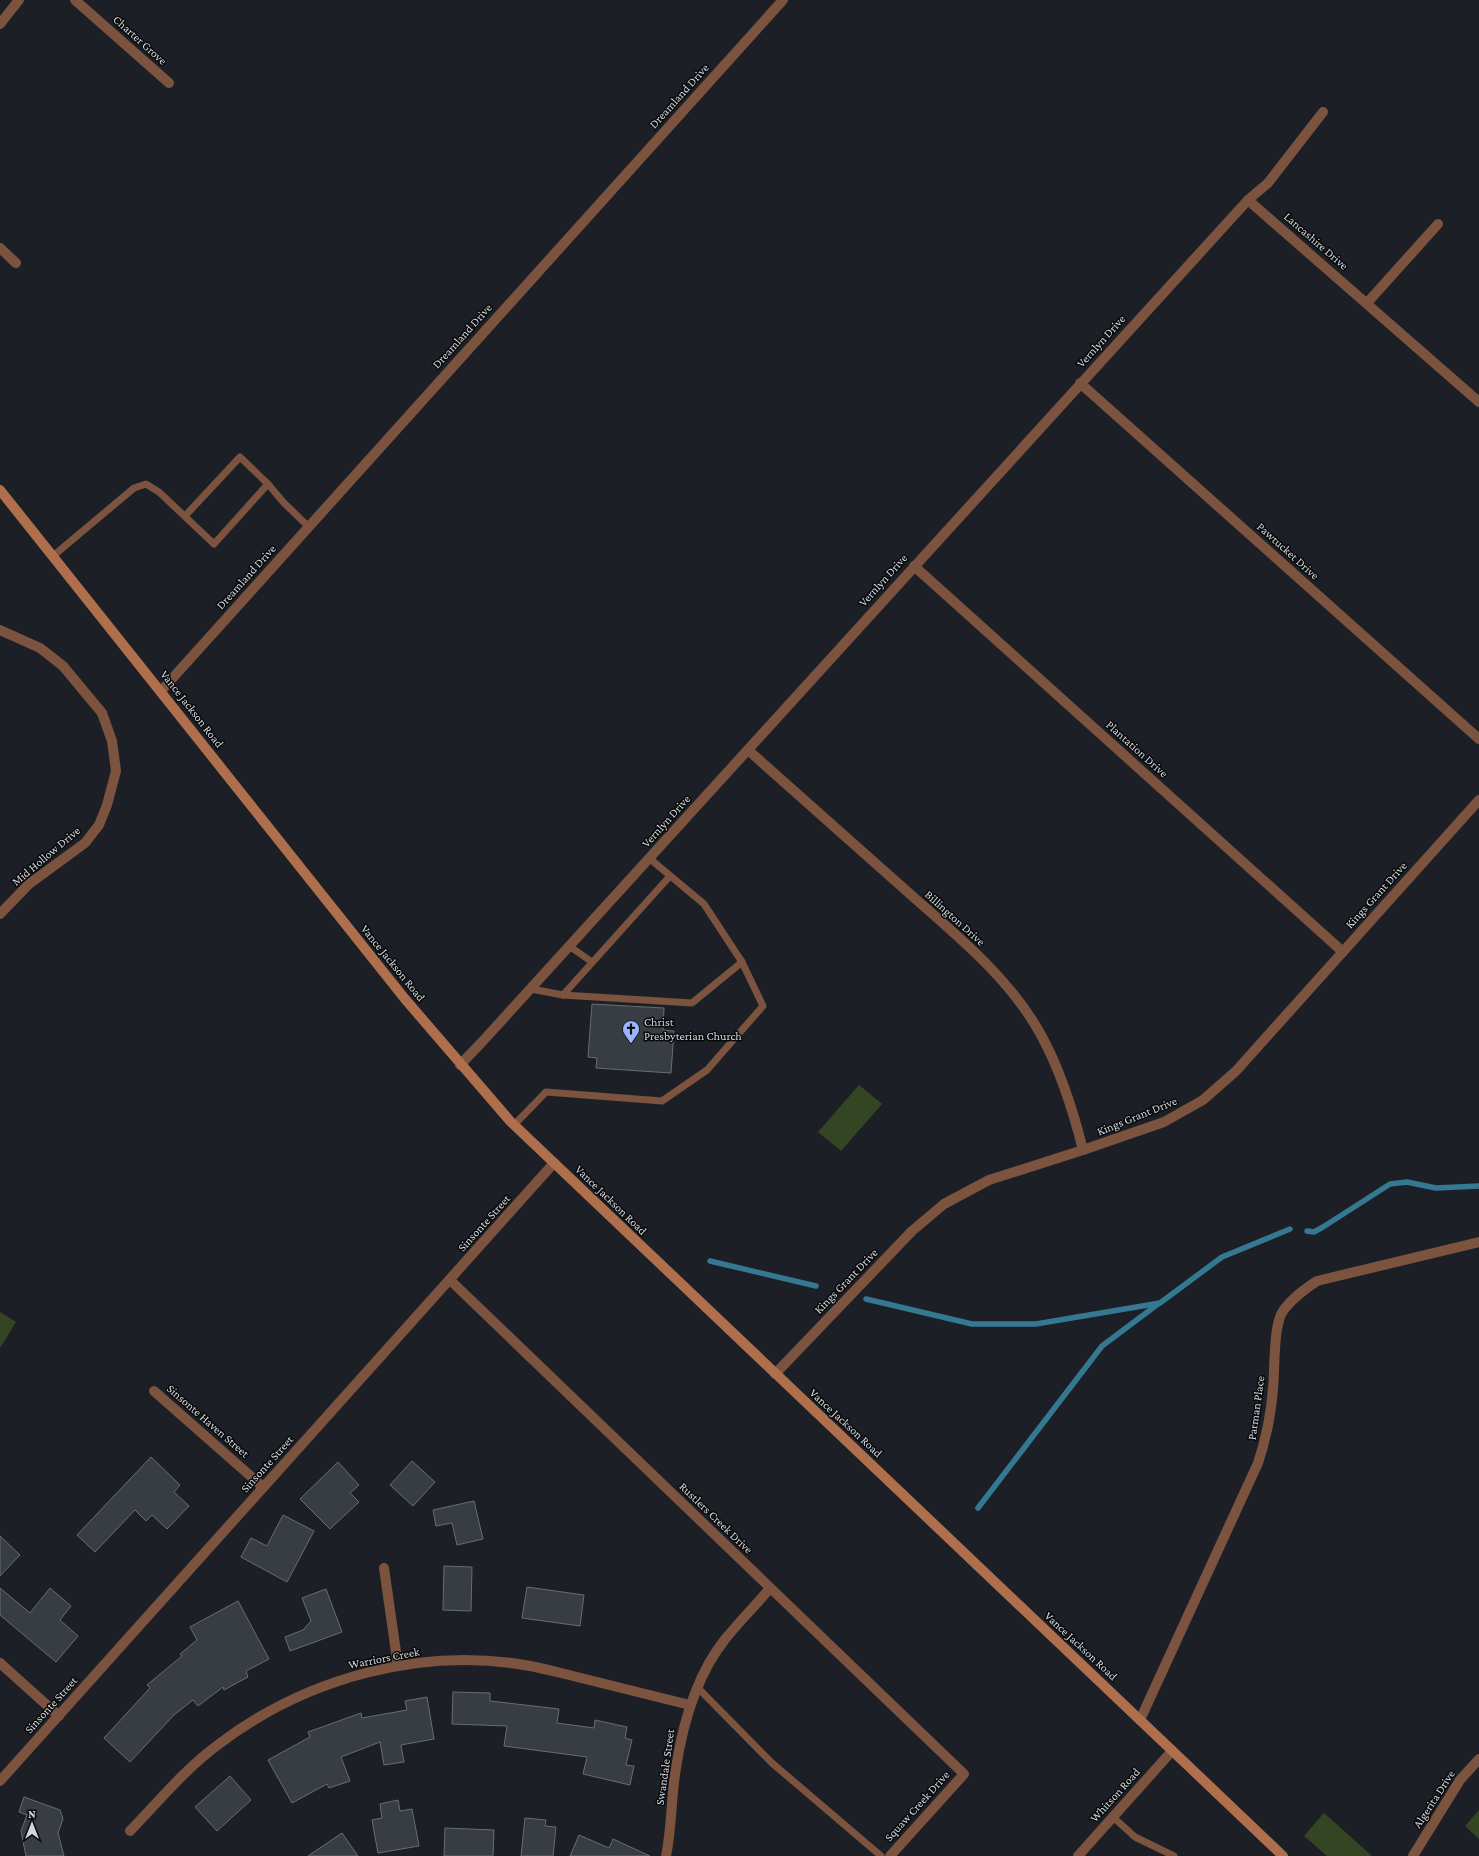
<svg xmlns="http://www.w3.org/2000/svg" width="1479" height="1856" font-family="'Crimson Pro',serif">
	<rect width="100%" height="100%" fill="#1c2026"/>
	<g fill="#344523">
		<path d="M859,1085L882,1104L841,1151L818,1132Z"/>
		<path d="M0,1312L16,1322L0,1348Z"/>
		<path d="M1479,1810V1839L1465,1826Z"/>
		<path d="M1324,1813L1372,1856H1327L1304,1836Z"/>
	</g>
	<g fill="none" stroke-linecap="round" stroke-linejoin="round">
		<g stroke="#357892" stroke-width="5.5">
			<path d="M1307,1231L1314,1232L1323,1227L1390,1184L1407,1182L1436,1188L1479,1186"/>
			<path d="M710,1261L816,1286"/>
			<path d="M866,1299L972,1324H1036L1160,1303L1222,1257L1290,1229"/>
			<path d="M978,1508L1102,1346L1158,1304"/>
		</g>
	</g>
	<g fill="#383d43" stroke="#676d74">
		<path d="M592,1004L664,1008L663,1030L674,1031L671,1073L596,1068L597,1058L588,1057Z"/>
		<path d="M151,1457L180,1485L174,1492L189,1506L167,1529L152,1515L146,1521L135,1510L95,1552L77,1535Z"/>
		<path d="M412,1461L435,1482L413,1506L390,1485Z"/>
		<path d="M338,1462L359,1485L350,1493L359,1502L330,1529L300,1499Z"/>
		<path d="M474,1501L483,1539L457,1545L452,1523L436,1526L433,1510Z"/>
		<path d="M283,1515L314,1531L287,1582L241,1557L251,1538L267,1546Z"/>
		<path d="M0,1536L20,1555L0,1576Z"/>
		<path d="M444,1566L472,1567L471,1611L443,1610Z"/>
		<path d="M527,1587L584,1595L580,1626L522,1618Z"/>
		<path d="M0,1588L30,1613L50,1588L71,1606L60,1620L78,1636L56,1662L0,1615Z"/>
		<path d="M326,1589L342,1632L290,1651L285,1637L303,1630L311,1621L302,1598Z"/>
		<path d="M238,1601L269,1659L246,1671L248,1677L224,1690L223,1687L198,1706L193,1700L174,1715L130,1762L104,1738L150,1688L147,1685L182,1656L180,1654L197,1640L190,1627Z"/>
		<path d="M453,1692L490,1693V1701L559,1709L557,1723L594,1728L595,1720L627,1727L625,1738L632,1740L626,1765L634,1766L630,1785L583,1774L587,1757L504,1746L507,1726L452,1724Z"/>
		<path d="M427,1697L434,1739L401,1745L404,1762L384,1765L380,1742L341,1757L350,1781L329,1788L327,1784L292,1803L268,1760L310,1737L308,1732L361,1713L362,1718L407,1710L405,1701Z"/>
		<path d="M230,1776L251,1800L217,1831L195,1807Z"/>
		<path d="M24,1797L60,1810L63,1819L58,1833L64,1856H26L21,1831L27,1815L19,1812Z"/>
		<path d="M398,1800L400,1811L412,1809L419,1846L378,1853L372,1820L382,1818L380,1804Z"/>
		<path d="M525,1818L546,1820L545,1826L556,1827L553,1856H521Z"/>
		<path d="M445,1828L494,1830L493,1856H444Z"/>
		<path d="M342,1833L358,1856H308Z"/>
		<path d="M579,1835L609,1848L613,1839L650,1856H570Z"/>
	</g>
	<g fill="none" stroke-linecap="round" stroke-linejoin="round">
		<g stroke="#7b533e" stroke-width="7">
			<path d="M185,516L240,457L268,484"/>
			<path d="M53,556L134,488L146,484L159,492L214,544L268,484L284,503L309,527"/>
			<path d="M569,946L592,962"/>
			<path d="M531,989L563,995L692,1003L742,962"/>
			<path d="M563,995L670,876"/>
			<path d="M514,1125L546,1092L662,1101L707,1070L763,1006L742,962L704,904L649,858"/>
			<path d="M697,1687L772,1763L881,1856"/>
			<path d="M1113,1817L1135,1837L1174,1856"/>
		</g>
		<g stroke="#7b533e" stroke-width="10">
			<path d="M75,0L169,83"/>
			<path d="M0,24L19,0"/>
			<path d="M1248,200L1479,402"/>
			<path d="M0,248L16,263"/>
			<path d="M1367,303L1438,224"/>
			<path d="M1080,383L1479,739"/>
			<path d="M914,566L1343,952"/>
			<path d="M0,630L40,648L63,666L102,713L112,741L116,771L107,805L99,825L85,843L29,884L0,914"/>
			<path d="M748,750C802,798 856,846 910,894C957,936 1010,978 1041,1035C1061,1071 1073,1110 1083,1150"/>
			<path d="M460,1065L482,1042L1248,200L1268,183L1323,112"/>
			<path d="M450,1280L964,1774L890,1856"/>
			<path d="M775,1374L912,1231L944,1204L989,1180L1083,1150L1164,1122L1203,1100L1236,1071L1479,800"/>
			<path d="M154,1391L263,1487"/>
			<path d="M384,1568L398,1666"/>
			<path d="M0,1663L59,1716"/>
			<path d="M1140,1720L1258,1463C1266,1439 1271,1414 1273,1389C1275,1370 1273,1325 1283,1311C1292,1298 1305,1289 1317,1281L1479,1242"/>
			<path d="M0,1781L554,1163"/>
			<path d="M130,1831C159,1801 186,1768 219,1744C306,1678 422,1646 530,1666C547,1669 564,1674 581,1678C618,1687 654,1696 690,1705"/>
			<path d="M666,1856C672,1827 671,1797 676,1768C683,1722 696,1675 726,1638C740,1621 756,1605 770,1588"/>
			<path d="M1078,1856L1172,1751"/>
			<path d="M1413,1856L1460,1780L1479,1759"/>
		</g>
		<path stroke="#7b533e" stroke-width="10" d="M161,691L783,0"/>
		<path stroke="#af6f4c" stroke-width="10" d="M0,490L405,999L510,1121L1283,1856"/>
	</g>
	<defs>
		<g id="church-pin" transform="scale(0.9)"><path d="M0 17L-7.5 6A9.5 9.5 0 1 1 7.5 6Z" fill="#9bb4fd" stroke="#080a0c"/><path d="M-1.2-6h2.4v3.5h3.3v2.4h-3.3V6h-2.4V-.1h-3.3v-2.4h3.3Z" fill="#111"/></g>
	</defs>
	<g fill-rule="evenodd">
		<use href="#church-pin" x="631" y="1029"/>
	</g>
	<g text-anchor="middle" stroke-width="3" stroke-linejoin="round" paint-order="stroke">
		<g font-size="12" fill="#d3d6da" stroke="#080a0c">
			<text transform="translate(140 40) rotate(42)" y="4">Charter Grove</text>
			<text transform="translate(679 96) rotate(-48)" y="4">Dreamland Drive</text>
			<text transform="translate(1316 241) rotate(41)" y="4">Lancashire Drive</text>
			<text transform="translate(462 336) rotate(-48)" y="4">Dreamland Drive</text>
			<text transform="translate(1101 341) rotate(-48)" y="4">Vernlyn Drive</text>
			<text transform="translate(1288 551) rotate(42)" y="4">Pawtucket Drive</text>
			<text transform="translate(246 577) rotate(-48)" y="4">Dreamland Drive</text>
			<text transform="translate(883 580) rotate(-48)" y="4">Vernlyn Drive</text>
			<text transform="translate(192 709) rotate(52)" y="4">Vance Jackson Road</text>
			<text transform="translate(1137 749) rotate(42)" y="4">Plantation Drive</text>
			<text transform="translate(666 821) rotate(-48)" y="4">Vernlyn Drive</text>
			<text transform="translate(46 856) rotate(-40)" y="4">Mid Hollow Drive</text>
			<text transform="translate(1376 895) rotate(-48)" y="4">Kings Grant Drive</text>
			<text transform="translate(955 918) rotate(42)" y="4">Billington Drive</text>
			<text transform="translate(393 963) rotate(51)" y="4">Vance Jackson Road</text>
			<text transform="translate(1137 1116) rotate(-22)" y="4">Kings Grant Drive</text>
			<text transform="translate(611 1200) rotate(44)" y="4">Vance Jackson Road</text>
			<text transform="translate(484 1223) rotate(-48)" y="4">Sinsonte Street</text>
			<text transform="translate(846 1281) rotate(-46)" y="4">Kings Grant Drive</text>
			<text transform="translate(1256 1408) rotate(-82)" y="4">Parman Place</text>
			<text transform="translate(208 1421) rotate(41)" y="4">Sinsonte Haven Street</text>
			<text transform="translate(846 1423) rotate(43)" y="4">Vance Jackson Road</text>
			<text transform="translate(267 1464) rotate(-48)" y="4">Sinsonte Street</text>
			<text transform="translate(716 1518) rotate(44)" y="4">Rustlers Creek Drive</text>
			<text transform="translate(1081 1646) rotate(43)" y="4">Vance Jackson Road</text>
			<text transform="translate(384 1658) rotate(-11)" y="4">Warriors Creek</text>
			<text transform="translate(51 1705) rotate(-48)" y="4">Sinsonte Street</text>
			<text transform="translate(665 1767) rotate(-82)" y="4">Swandale Street</text>
			<text transform="translate(1115 1795) rotate(-48)" y="4">Whitson Road</text>
			<text transform="translate(1434 1799) rotate(-57)" y="4">Algerita Drive</text>
			<text transform="translate(917 1806) rotate(-48)" y="4">Squaw Creek Drive</text>
		</g>
		<g font-size="12" fill="#d3d6da" stroke="#080a0c" text-anchor="start">
			<text x="644" y="1026">Christ<tspan x="644" dy="14">Presbyterian Church</tspan></text>
		</g>
	</g>
	<g transform="translate(32 1824)" stroke="#080a0c" stroke-width="3" paint-order="stroke">
	<path d="M0-3L7 15L0 10L-7 15Z" fill="#d3d6da"/>
	<text y="-6" font-size="11" font-weight="bold" text-anchor="middle" fill="#d3d6da">N</text>
	</g>
</svg>
